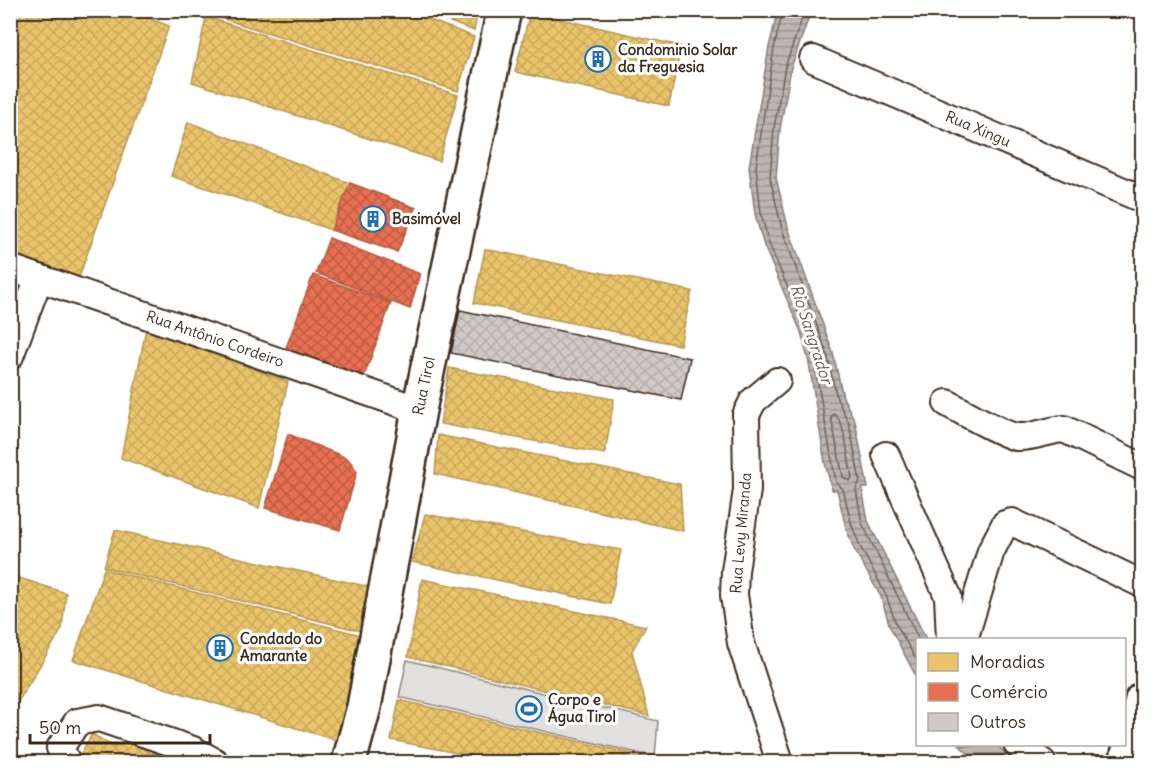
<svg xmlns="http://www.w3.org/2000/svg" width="1153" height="773" font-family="Delius,sans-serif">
	<defs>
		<pattern id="water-rules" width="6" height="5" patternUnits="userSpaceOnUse" patternTransform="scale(1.5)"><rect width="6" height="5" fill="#bcb6b3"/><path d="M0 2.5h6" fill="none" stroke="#9a9491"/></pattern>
		<pattern id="homes-cross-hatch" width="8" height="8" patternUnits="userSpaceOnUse" patternTransform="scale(1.5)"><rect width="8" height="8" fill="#e9c46a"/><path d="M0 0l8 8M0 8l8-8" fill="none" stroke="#c9a95b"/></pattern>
		<pattern id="shops-cross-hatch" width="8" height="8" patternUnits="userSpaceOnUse" patternTransform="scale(1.5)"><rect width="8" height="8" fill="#e76f51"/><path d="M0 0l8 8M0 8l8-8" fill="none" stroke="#bc5b43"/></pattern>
		<pattern id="building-cross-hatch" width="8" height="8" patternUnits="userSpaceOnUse" patternTransform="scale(1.5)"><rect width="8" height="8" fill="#cfcac7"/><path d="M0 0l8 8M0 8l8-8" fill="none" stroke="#b3aeaa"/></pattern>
	</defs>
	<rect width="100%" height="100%" fill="#fff"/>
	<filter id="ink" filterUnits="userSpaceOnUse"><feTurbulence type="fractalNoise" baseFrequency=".0167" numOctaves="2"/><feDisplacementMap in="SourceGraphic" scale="12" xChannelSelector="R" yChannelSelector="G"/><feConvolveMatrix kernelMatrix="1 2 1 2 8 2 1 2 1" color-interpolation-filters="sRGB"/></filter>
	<g filter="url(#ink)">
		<path fill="#e2e0de" stroke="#8e857e" stroke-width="1.5" d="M407,660L658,721L655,757L399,697Z"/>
		<g fill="url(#water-rules)" stroke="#887e77" stroke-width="1.5">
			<path d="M778,11H811L791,68L780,129L776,178L788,227L833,353L843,397L855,421L868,488H862L868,521L926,639L918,640L917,678L890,627L881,597L854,549L846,528L837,490H832L825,463L809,363L801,332L764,246L755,214L749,167L769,47Z"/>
			<path d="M959,745H996L1016,762H977Z"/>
		</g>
		<g fill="url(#homes-cross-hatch)" stroke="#b59653" stroke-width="1.5">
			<path d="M10,10H129L169,26L79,277L10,252Z"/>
			<path d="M208,10H404L474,37L458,91L207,14Z"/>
			<path d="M418,10H478L474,31Z"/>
			<path d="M530,12L681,46L669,106L515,72Z"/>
			<path d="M206,17L458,95L439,161L192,82Z"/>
			<path d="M188,122L416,208L397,252L171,176Z"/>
			<path d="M485,249L692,291L680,345L474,303Z"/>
			<path d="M146,328L288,382L259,508L121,458Z"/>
			<path d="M449,368L614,399L605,454L440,424Z"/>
			<path d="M438,435L680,484L683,531L435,474Z"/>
			<path d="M425,514L621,550L610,604L412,562Z"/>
			<path d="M115,530L375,588L365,632L104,567Z"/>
			<path d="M104,569L365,636L342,742L73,660Z"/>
			<path d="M10,575L66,593L62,629L10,715Z"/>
			<path d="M422,579L646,626L632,651L649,716L408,657Z"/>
			<path d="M399,700L655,759L654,762H502L391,740Z"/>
			<path d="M92,734L114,747L116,744L120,746L125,738L152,754L158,742L194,762H88L79,757Z"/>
		</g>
		<g fill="url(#shops-cross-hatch)" stroke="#b35a42" stroke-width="1.5">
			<path d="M350,183L416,208L397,252L331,230Z"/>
			<path d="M329,238L420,274L410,309L316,273Z"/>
			<path d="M313,275L391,303L362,382L284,353Z"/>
			<path d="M288,434L347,458L353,465L357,472L340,530L265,508Z"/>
		</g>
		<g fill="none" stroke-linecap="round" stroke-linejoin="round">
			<g stroke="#6f625a" stroke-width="1.5">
				<path d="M783,10L774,48L756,167L761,213L769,244L806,330L814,362L836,482L843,489L852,526L860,546L886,595L896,624L918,663"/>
				<path d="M805,10L785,67L774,128L770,178L782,229L827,354L837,399L849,423L860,481L856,489L862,523L919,640"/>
				<path d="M834,414C846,422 848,462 852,478L849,481L843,477L831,417Z"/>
			</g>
		</g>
		<path fill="url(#building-cross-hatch)" stroke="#3b2a1e" stroke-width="1.5" d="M460,310L690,358L681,400L451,353Z"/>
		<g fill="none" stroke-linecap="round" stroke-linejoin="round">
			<g stroke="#3b2a1e" stroke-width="30">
				<g id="minor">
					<path d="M813,59L1142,199"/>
					<path d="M10,268L419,410"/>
					<path d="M10,356L39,278"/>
					<path d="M777,381L753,401L746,415L747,490L735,571L734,595L741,643L780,762"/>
					<path d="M947,403C960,410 1006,436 1017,437C1033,438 1048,430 1064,429L1142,467"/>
					<path d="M886,455L948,596L950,640"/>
					<path d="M964,640L991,551L1005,524L1012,522L1142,584"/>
					<path d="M1017,744L1042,762"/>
					<path d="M67,762L60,748L77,722L99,718L193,750L215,762"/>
				</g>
			</g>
			<g stroke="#3b2a1e" stroke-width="38">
				<g id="major">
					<path d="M349,762L364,707L419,410L504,10"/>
					<path d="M1126,762L1142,700"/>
				</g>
			</g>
			<use href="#minor" stroke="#fff" stroke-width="26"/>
			<use href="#major" stroke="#fff" stroke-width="33"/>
		</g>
	</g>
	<defs>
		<g id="building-ring" transform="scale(1.35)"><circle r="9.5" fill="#fff" stroke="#1f6fb2" stroke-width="1.5"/><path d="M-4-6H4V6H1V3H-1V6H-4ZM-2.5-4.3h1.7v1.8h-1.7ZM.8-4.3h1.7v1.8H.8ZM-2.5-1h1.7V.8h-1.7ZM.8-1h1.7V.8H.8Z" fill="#1f6fb2"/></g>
		<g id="stadium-ring" transform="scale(1.35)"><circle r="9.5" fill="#fff" stroke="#1f6fb2" stroke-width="1.5"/><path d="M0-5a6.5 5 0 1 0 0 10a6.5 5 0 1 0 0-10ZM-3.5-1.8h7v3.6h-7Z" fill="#1f6fb2"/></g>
	</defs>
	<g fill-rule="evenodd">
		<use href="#building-ring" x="598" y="59"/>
		<use href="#building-ring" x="373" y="219"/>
		<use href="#building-ring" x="220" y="648"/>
		<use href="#stadium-ring" x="529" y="709"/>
	</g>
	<g text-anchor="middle" stroke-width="6" stroke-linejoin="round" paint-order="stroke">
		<g font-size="15" font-weight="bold" fill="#3b2a1e" stroke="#fff" text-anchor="start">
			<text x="618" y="55">Condominio Solar<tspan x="618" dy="17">da Freguesia</tspan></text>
			<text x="392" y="224">Basimóvel</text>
			<text x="240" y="644">Condado do<tspan x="240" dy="17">Amarante</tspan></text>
			<text x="548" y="705">Corpo e<tspan x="548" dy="17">Água Tirol</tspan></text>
		</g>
		<g font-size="15" fill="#3b2a1e" stroke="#fff">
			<text transform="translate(978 129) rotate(23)" y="5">Rua Xingu</text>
			<text transform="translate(215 339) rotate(19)" y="5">Rua Antônio Cordeiro</text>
			<text transform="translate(424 386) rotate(-78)" y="5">Rua Tirol</text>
			<text transform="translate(741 533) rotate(-85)" y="5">Rua Levy Miranda</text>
		</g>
		<g font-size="16" font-style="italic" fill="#685b52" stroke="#fff">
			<text transform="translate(812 334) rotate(72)" y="6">Rio Sangrador</text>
		</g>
	</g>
	<rect width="1153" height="773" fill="none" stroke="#fff" stroke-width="36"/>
	<rect x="18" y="18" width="1117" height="737" fill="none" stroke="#3b2a1e" stroke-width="2" filter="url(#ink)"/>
	<rect x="916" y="638" width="210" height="108" fill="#ffffff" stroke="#b1aaa5" stroke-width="1.5"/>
	<rect x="928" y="653" width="30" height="18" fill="#e9c46a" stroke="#b1aaa5" stroke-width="1.5"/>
	<text x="970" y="668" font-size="18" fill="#3b2a1e">Moradias</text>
	<rect x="928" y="683" width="30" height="18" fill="#e76f51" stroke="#b1aaa5" stroke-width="1.5"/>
	<text x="970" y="698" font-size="18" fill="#3b2a1e">Comércio</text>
	<rect x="928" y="713" width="30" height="18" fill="#cfcac7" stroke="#b1aaa5" stroke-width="1.5"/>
	<text x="970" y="728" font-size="18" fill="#3b2a1e">Outros</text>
	<path d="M30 734v9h180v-9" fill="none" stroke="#3b2a1e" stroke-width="3"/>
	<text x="39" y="734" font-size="18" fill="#3b2a1e" stroke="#ffffff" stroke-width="4.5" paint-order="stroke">50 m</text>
</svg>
